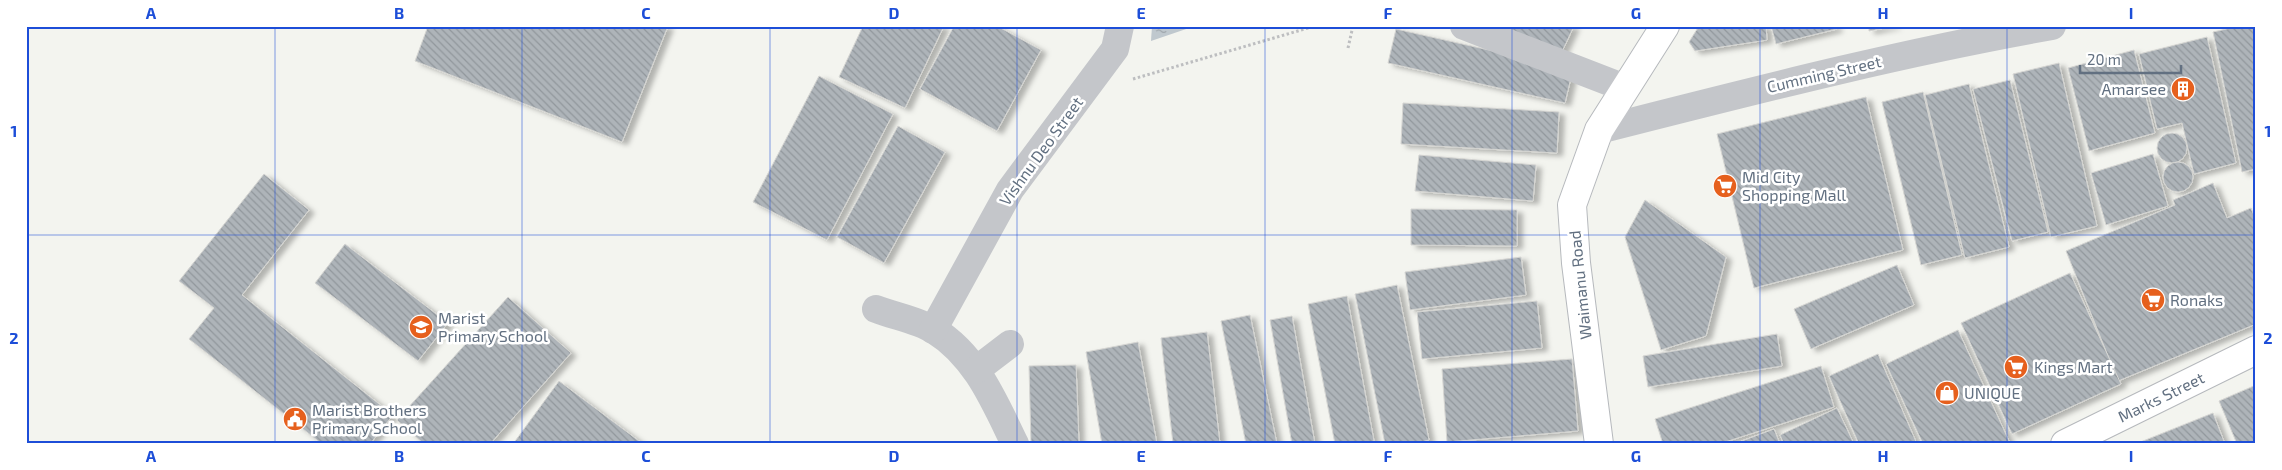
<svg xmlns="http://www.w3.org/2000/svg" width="2282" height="470" font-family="'Exo 2',sans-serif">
	<defs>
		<pattern id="water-ripples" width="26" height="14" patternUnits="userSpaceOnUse" patternTransform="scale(1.25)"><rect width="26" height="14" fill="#bfc8ce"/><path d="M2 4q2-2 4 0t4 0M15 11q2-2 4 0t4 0" fill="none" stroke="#9fa7ad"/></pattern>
		<pattern id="building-back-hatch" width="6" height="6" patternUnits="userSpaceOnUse" patternTransform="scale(1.25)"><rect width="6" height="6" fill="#aeb4b9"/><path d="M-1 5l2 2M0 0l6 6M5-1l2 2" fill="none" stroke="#91979c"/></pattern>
		<filter id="shadow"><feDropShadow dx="5.5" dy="3" stdDeviation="2.5" flood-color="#0004"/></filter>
	</defs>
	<rect width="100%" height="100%" fill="#f3f4ef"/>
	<path fill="url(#water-ripples)" d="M1152,26H1195L1151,41Z"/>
	<g fill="url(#building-back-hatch)" stroke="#d5d5d2" filter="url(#shadow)">
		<path d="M428,26H668L622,142L415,61Z"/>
		<path d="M863,26H944L905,108L839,77Z"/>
		<path d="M954,26H997L1041,50L997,131L920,89Z"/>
		<path d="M1497,26H1574L1560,56Z"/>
		<path d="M1699,26H1766L1767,40L1695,51L1689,42Z"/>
		<path d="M1771,26H1836L1837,29L1776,44Z"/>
		<path d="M1869,26H1895L1869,31Z"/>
		<path d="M2240,26H2256V169L2242,172L2213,32Z"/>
		<path d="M1396,29L1573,69L1565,103L1388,63Z"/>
		<path d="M2207,37L2236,163L2194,174L2182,123L2157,129L2139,54Z"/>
		<path d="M2134,50L2155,133L2089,151L2068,68Z"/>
		<path d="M2059,63L2097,226L2051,237L2013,74Z"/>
		<path d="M819,76L893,114L827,240L753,202Z"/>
		<path d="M2010,80L2048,232L2012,241L1973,89Z"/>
		<path d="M1969,84L2009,247L1965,258L1925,95Z"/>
		<path d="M1923,92L1962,255L1921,265L1882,102Z"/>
		<path d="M1866,97L1903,250L1754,288L1717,134Z"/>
		<path d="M1403,103L1559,112L1557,153L1401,144Z"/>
		<path d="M898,126L945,152L884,263L837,237Z"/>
		<circle cx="2172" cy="148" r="15"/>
		<path d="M2153,154L2168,206L2106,225L2091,173Z"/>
		<path d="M1419,155L1536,165L1533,201L1415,191Z"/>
		<circle cx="2178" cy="177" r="15"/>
		<path d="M264,174L309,210L242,295L393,415L370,444H322L189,339L214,308L179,281Z"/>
		<path d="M2213,183L2227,218L2251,208L2256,221V324L2118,381L2066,251L2175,205L2173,200Z"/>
		<path d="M1645,200L1726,257L1706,336L1661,350L1625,237Z"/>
		<path d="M1411,209L1517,210V246L1411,245Z"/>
		<path d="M345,244L448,323L418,361L315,283Z"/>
		<path d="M1521,257L1526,295L1410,310L1405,272Z"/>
		<path d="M1897,265L1914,305L1811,349L1794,309Z"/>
		<path d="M2070,273L2121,384L2012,434L1961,323Z"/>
		<path d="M1397,285L1429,440L1413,444H1385L1355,294Z"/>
		<path d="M1347,296L1374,441L1360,444H1335L1308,304Z"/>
		<path d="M508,297L571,353L490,444H424L397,420Z"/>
		<path d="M1537,301L1542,348L1422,359L1417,312Z"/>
		<path d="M1250,315L1277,444H1246L1221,321Z"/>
		<path d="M1292,316L1315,444H1292L1270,320Z"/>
		<path d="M1958,330L2009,441L2003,444H1923L1886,364Z"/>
		<path d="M1207,332L1220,444H1173L1161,338Z"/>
		<path d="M1777,334L1782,366L1648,387L1643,356Z"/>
		<path d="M1138,342L1157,444H1102L1086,352Z"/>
		<path d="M1878,354L1917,444H1859L1829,376Z"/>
		<path d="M1572,359L1578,431L1447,442L1442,369Z"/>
		<path d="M1076,365L1079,444H1031L1029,366Z"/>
		<path d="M1821,366L1834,407L1719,444H1663L1655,419Z"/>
		<path d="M559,381L643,444H513Z"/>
		<path d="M2256,385V444H2237L2219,401Z"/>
		<path d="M1837,408L1854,444H1784L1780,435Z"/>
		<path d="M2213,413L2225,444H2138V443Z"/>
		<path d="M1774,429L1780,444H1734Z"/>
	</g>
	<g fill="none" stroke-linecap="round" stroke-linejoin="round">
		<g stroke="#b6b9bd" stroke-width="30">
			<g id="major">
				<path d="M1599,444L1576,263L1572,205L1599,130L1665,26"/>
				<path d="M2065,444L2256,350"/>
			</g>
		</g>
		<g stroke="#bdbec0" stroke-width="3" stroke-dasharray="2.5 2.5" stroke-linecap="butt">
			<path d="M1348,48L1353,26"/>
			<path d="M1133,79L1315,26"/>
		</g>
		<g stroke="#c4c6ca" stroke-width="28">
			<path d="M1464,26L1625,88"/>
			<path d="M1599,130C1749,92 1899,53 2052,26"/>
			<path d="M876,309C894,316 917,320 934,330C976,356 994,401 1015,444"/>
			<path d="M933,330L1010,190L1115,49L1120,26"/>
			<path d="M976,370L1010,344"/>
		</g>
		<use href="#major" stroke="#fff" stroke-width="28"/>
	</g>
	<path fill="none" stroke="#1d4ed8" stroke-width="1" stroke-opacity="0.55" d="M275,26V444M522,26V444M770,26V444M1017,26V444M1265,26V444M1512,26V444M1760,26V444M2007,26V444M26,235H2256"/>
	<defs>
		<g id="building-disc" transform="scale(1.25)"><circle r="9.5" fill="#e6601d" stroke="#fff"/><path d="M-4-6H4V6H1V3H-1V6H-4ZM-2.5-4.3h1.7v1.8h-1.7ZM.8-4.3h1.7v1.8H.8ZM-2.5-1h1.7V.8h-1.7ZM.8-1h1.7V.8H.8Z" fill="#fff"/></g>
		<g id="supermarket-disc" transform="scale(1.25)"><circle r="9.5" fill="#e6601d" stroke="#fff"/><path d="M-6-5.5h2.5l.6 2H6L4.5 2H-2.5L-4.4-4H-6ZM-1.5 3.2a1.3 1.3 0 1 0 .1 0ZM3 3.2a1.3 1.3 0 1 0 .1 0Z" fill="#fff"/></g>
		<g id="school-disc" transform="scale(1.25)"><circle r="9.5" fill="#e6601d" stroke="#fff"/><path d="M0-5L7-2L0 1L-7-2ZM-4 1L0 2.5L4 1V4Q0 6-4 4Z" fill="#fff"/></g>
		<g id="shop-disc" transform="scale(1.25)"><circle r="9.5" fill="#e6601d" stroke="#fff"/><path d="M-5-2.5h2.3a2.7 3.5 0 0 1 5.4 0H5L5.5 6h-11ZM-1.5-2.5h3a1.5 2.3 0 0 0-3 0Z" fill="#fff"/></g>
		<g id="civic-disc" transform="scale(1.25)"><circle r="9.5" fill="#e6601d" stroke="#fff"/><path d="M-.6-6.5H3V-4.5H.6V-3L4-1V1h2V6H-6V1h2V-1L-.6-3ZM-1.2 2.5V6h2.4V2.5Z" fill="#fff"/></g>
	</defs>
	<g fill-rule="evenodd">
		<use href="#building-disc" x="2183" y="89"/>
		<use href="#supermarket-disc" x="1725" y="186"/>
		<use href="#supermarket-disc" x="2153" y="300"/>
		<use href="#school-disc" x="421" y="327"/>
		<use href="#supermarket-disc" x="2016" y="367"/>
		<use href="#shop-disc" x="1947" y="393"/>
		<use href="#civic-disc" x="295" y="419"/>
	</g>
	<g text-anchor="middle" stroke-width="5" stroke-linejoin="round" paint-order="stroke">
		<g font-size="16" fill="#627081" stroke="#fff">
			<text transform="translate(1824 74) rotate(-13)" y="6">Cumming Street</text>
			<text transform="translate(1041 151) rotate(-54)" y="6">Vishnu Deo Street</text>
			<text transform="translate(1580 285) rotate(-96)" y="6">Waimanu Road</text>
			<text transform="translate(2161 397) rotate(-26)" y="6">Marks Street</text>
		</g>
		<g font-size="16" fill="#627081" stroke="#fff" text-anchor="start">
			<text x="2166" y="95" text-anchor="end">Amarsee</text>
			<text x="1742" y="183">Mid City<tspan x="1742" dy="18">Shopping Mall</tspan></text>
			<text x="2170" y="306">Ronaks</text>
			<text x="438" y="324">Marist<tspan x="438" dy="18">Primary School</tspan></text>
			<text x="2034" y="373">Kings Mart</text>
			<text x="1964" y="399">UNIQUE</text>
			<text x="312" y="416">Marist Brothers<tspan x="312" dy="18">Primary School</tspan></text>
		</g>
	</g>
	<rect width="2282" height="470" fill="none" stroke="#ffffff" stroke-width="55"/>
	<path d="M2080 65v8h101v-8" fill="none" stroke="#627081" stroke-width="2.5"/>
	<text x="2087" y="65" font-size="15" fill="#627081" stroke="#ffffff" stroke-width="4" paint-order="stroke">20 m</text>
	<rect x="28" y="28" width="2226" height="414" fill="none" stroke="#1d4ed8" stroke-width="2"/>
	<g font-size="16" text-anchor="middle" font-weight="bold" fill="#1d4ed8">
		<text x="151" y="19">A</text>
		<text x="399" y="19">B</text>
		<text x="646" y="19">C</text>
		<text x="894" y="19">D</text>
		<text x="1141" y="19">E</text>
		<text x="1388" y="19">F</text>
		<text x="1636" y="19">G</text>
		<text x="1883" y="19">H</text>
		<text x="2131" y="19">I</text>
		<text x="14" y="137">1</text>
		<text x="2268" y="137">1</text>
		<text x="14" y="344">2</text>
		<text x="2268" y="344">2</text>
		<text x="151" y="462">A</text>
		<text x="399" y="462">B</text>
		<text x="646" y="462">C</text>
		<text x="894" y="462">D</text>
		<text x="1141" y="462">E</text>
		<text x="1388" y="462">F</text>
		<text x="1636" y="462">G</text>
		<text x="1883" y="462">H</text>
		<text x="2131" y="462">I</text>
	</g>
</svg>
